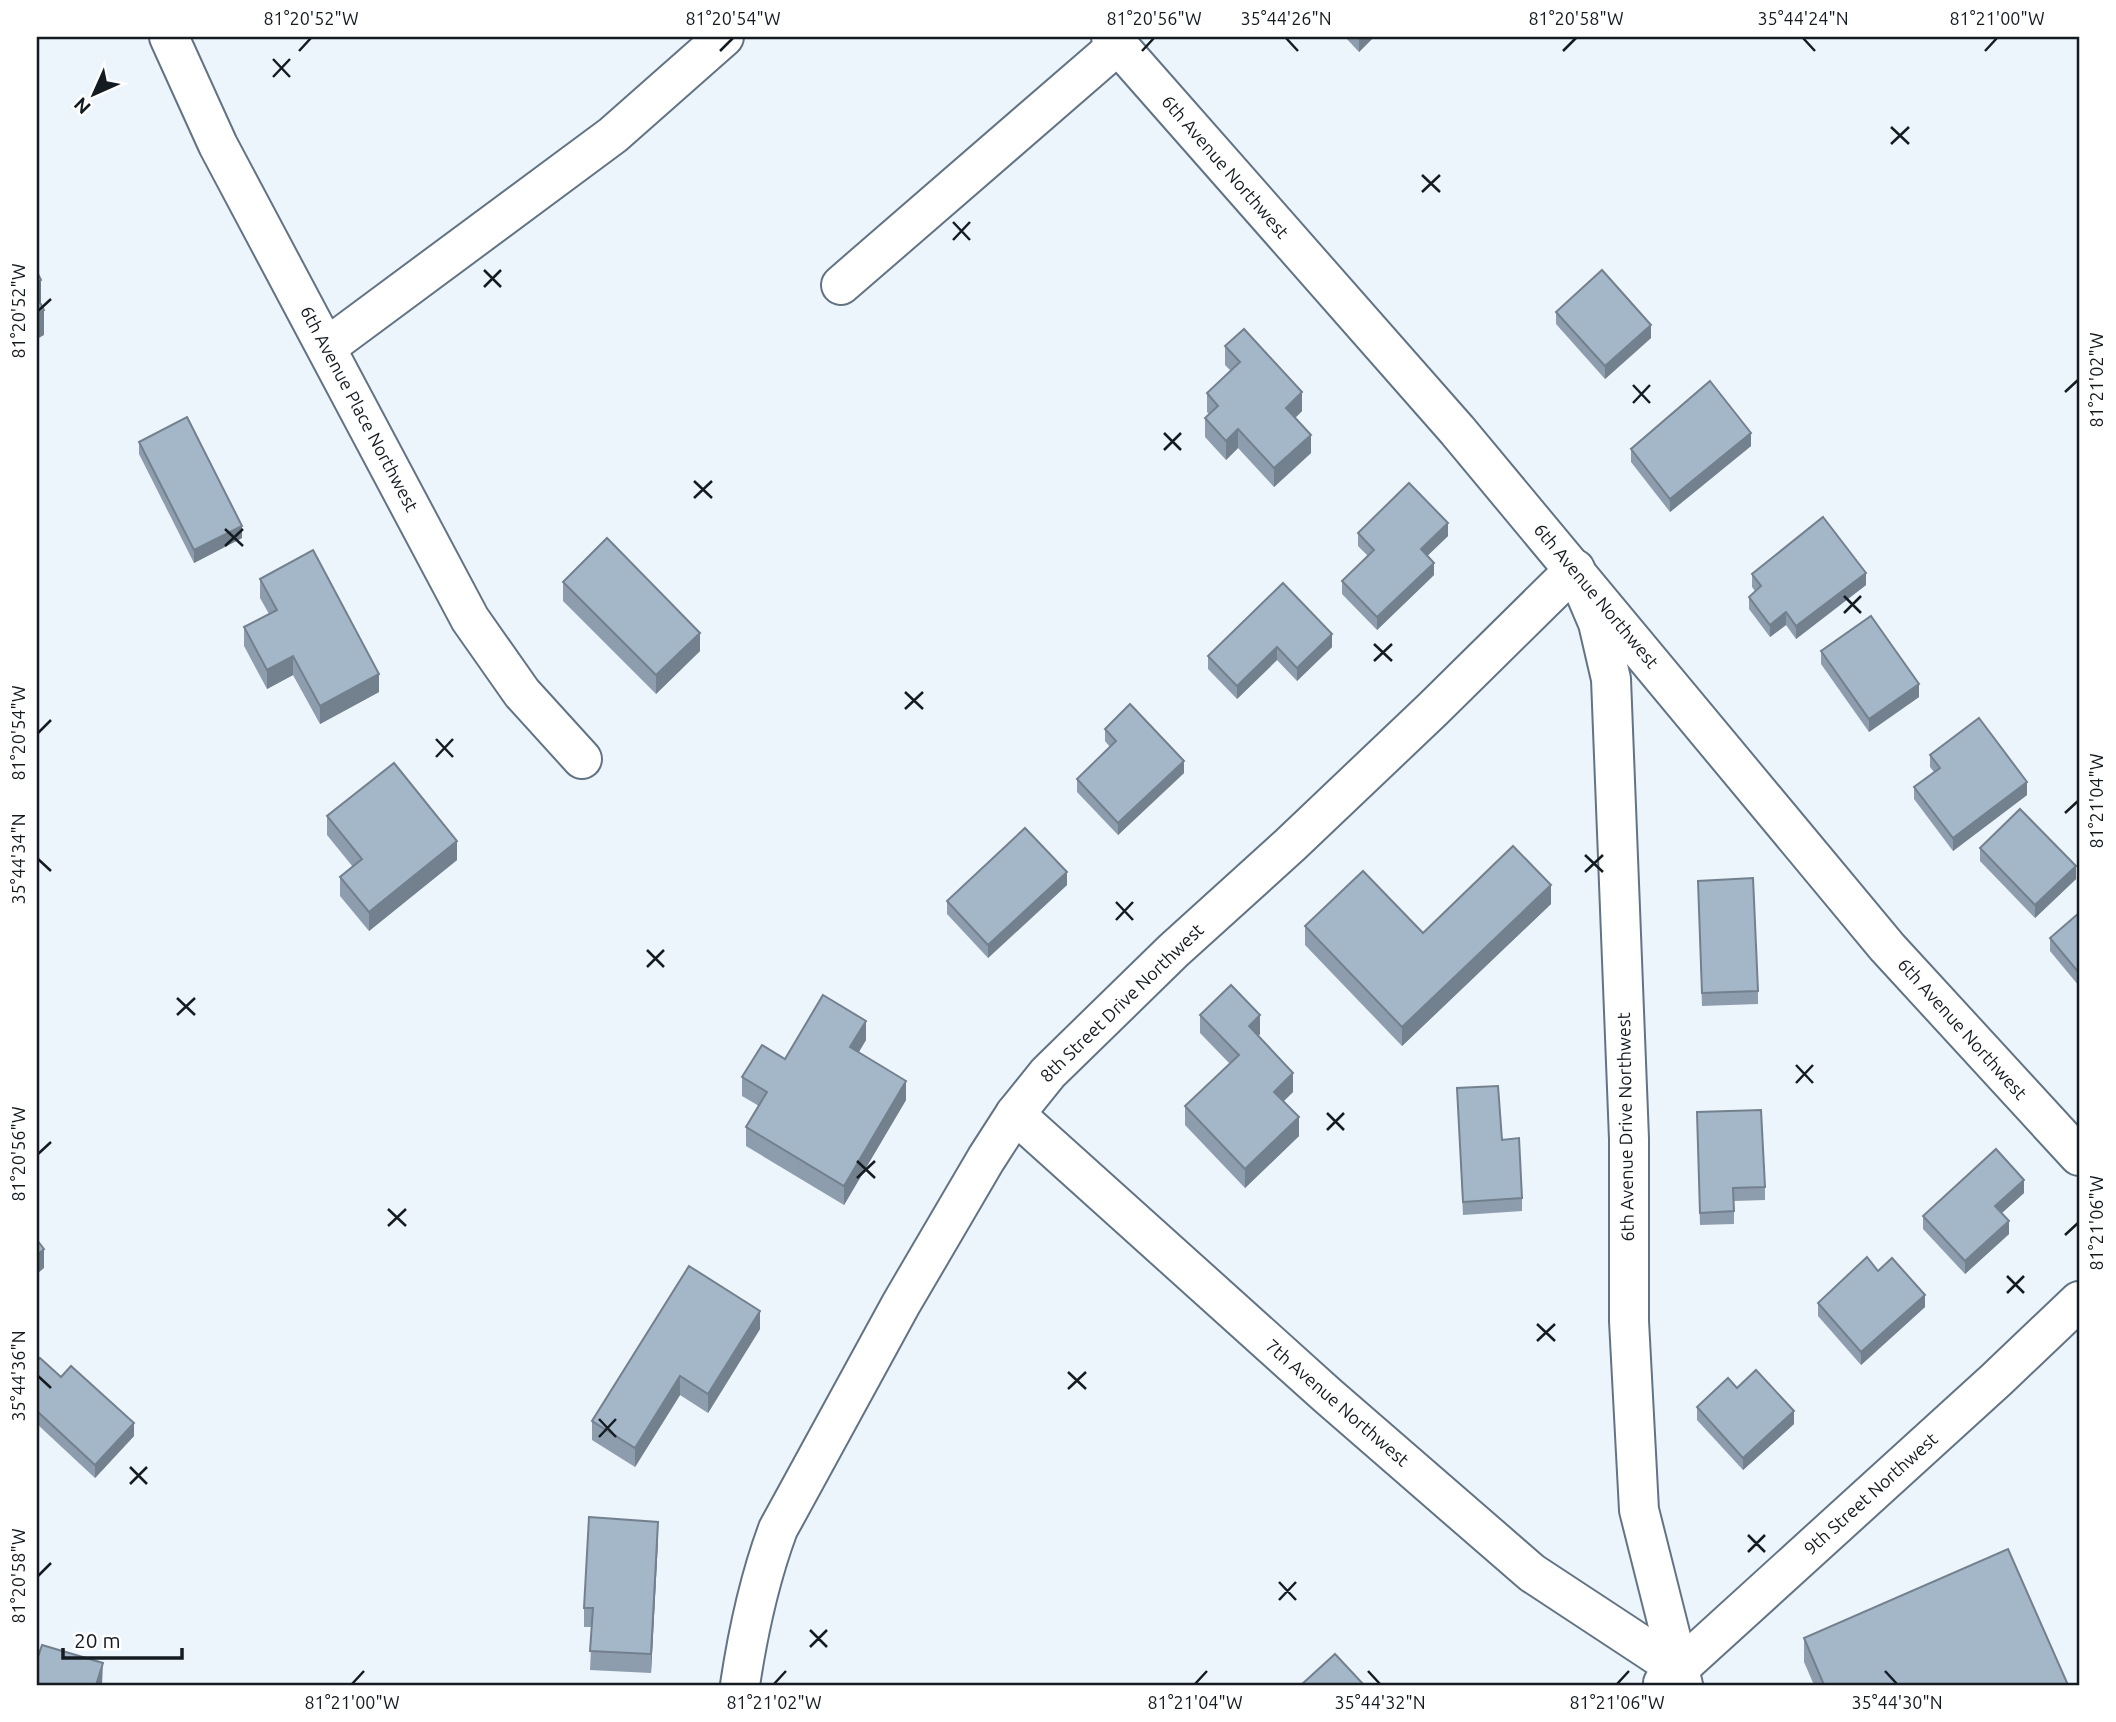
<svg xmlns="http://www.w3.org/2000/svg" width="2116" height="1722" font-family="Ubuntu,sans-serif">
	<rect width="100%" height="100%" fill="#ecf4fc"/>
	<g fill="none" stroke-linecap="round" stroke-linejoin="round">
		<g stroke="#627384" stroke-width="42">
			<g id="minor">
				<path d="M169,37L218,145L470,619L522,693L582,759"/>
				<path d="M1111,37L1457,430L1887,947L2079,1156"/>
				<path d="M841,285L1118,45"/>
				<path d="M327,347L613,135L724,37"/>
				<path d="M1015,1114L1327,1395L1532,1573L1678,1669"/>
				<path d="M1663,1683L1996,1380L2079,1301"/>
				<path d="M740,1685C748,1632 759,1580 778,1529L901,1304L986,1159L1015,1114L1048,1073L1173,951L1290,845L1433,709L1575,569L1598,623L1611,679L1629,1139V1321L1639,1510L1683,1685"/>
			</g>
		</g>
		<use href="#minor" stroke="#fff" stroke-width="38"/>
	</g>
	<g fill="#8d9dad">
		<path d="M1345,37H1374L1359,52Z"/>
		<path d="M1556,312L1651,338L1605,379L1556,324Z"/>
		<path d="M1225,346L1302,411L1295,418L1311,453L1274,487L1238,448L1226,460L1205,437V418L1209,414L1207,412V393L1231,371L1225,365Z"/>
		<path d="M139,442L242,538L194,563L139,454Z"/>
		<path d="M1751,446L1670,512L1631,462V449Z"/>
		<path d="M1358,533L1448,536L1427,556L1434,575L1377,630L1342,594V581L1368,556L1358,546Z"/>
		<path d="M1752,574L1866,585L1796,639L1786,625L1770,637L1749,609V597L1755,591L1752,587Z"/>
		<path d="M260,579L379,692L320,724L293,675L267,689L244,646V627L269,614L260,598Z"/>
		<path d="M563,582L700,651L656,694L563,601Z"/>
		<path d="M1283,583L1332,647L1297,681L1277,660L1237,699L1208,669V656Z"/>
		<path d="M1821,651L1919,697L1869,732L1821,664Z"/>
		<path d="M1105,729L1184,773L1118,835L1077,792V779L1110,747L1105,741Z"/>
		<path d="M1930,755L2027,795L1953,851L1914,799V787L1934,772L1930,767Z"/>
		<path d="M327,816L457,860L369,931L340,896V877L353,867L327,835Z"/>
		<path d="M1980,848L2076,879L2035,918L1980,861Z"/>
		<path d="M1067,885L988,958L947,914V901Z"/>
		<path d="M1698,893L1758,991V1004L1702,1006Z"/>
		<path d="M1551,904L1402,1046L1305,945V926L1423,933Z"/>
		<path d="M2079,913V986L2050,951V938Z"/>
		<path d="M1200,1015L1260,1034L1258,1036L1293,1092L1284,1101L1299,1136L1245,1188L1185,1125V1106L1230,1064L1200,1033Z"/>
		<path d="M866,1040L859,1052L906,1100L844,1205L746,1146V1127L759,1106L742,1096V1077L785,1059Z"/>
		<path d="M1457,1088L1502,1140L1522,1198V1211L1463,1215Z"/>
		<path d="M1697,1125L1765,1187V1200L1734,1201V1224L1700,1225Z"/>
		<path d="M2024,1193L2002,1213L2009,1234L1965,1274L1923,1229V1216Z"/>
		<path d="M1878,1271L1925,1307L1861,1365L1818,1316V1303Z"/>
		<path d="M760,1329L708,1413L680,1395L635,1467L592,1440V1421Z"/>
		<path d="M37,1361L61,1377L134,1436L95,1478L37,1424Z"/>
		<path d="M1697,1407L1794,1424L1743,1470L1697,1420Z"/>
		<path d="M658,1540L651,1673L590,1670L592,1627H584V1608Z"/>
		<path d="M1804,1638L2068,1685H1814L1804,1662Z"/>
	</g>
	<g fill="#73808d">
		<path d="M1361,37H1374L1359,52V39Z"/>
		<path d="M41,280V305L37,307V283Z"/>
		<path d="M44,310V335L37,339V314Z"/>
		<path d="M1651,325V338L1605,379V366Z"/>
		<path d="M1302,392V411L1286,427V408Z"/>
		<path d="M1238,429V448L1226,460V441Z"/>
		<path d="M1751,433V446L1670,512V499Z"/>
		<path d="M1311,435V453L1274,487V468Z"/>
		<path d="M1448,523V536L1421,562V549Z"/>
		<path d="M242,526V538L194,563V550Z"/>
		<path d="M1434,563V575L1377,630V617Z"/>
		<path d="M1866,573V585L1796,639V626Z"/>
		<path d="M1786,612V625L1770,637V625Z"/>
		<path d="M700,633V651L656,694V675Z"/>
		<path d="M1332,634V647L1297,681V668Z"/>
		<path d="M1277,647V660L1237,699V686Z"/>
		<path d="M293,656V675L267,689V670Z"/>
		<path d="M379,674V692L320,724V706Z"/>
		<path d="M1919,684V697L1869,732V719Z"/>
		<path d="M1184,761V773L1118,835V823Z"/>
		<path d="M2027,782V795L1953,851V838Z"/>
		<path d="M457,841V860L369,931V912Z"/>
		<path d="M2076,866V879L2035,918V905Z"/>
		<path d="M1067,872V885L988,958V945Z"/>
		<path d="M1551,885V904L1402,1046V1027Z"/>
		<path d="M1260,1015V1034L1249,1045V1026Z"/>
		<path d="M866,1021V1040L850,1066V1047Z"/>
		<path d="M1293,1073V1092L1274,1110V1092Z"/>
		<path d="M906,1081V1100L844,1205V1186Z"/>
		<path d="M1299,1117V1136L1245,1188V1169Z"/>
		<path d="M2024,1180V1193L1995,1219V1206Z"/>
		<path d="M2009,1221V1234L1965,1274V1261Z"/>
		<path d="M44,1249V1268L37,1274V1255Z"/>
		<path d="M1925,1295V1307L1861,1365V1352Z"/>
		<path d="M760,1311V1329L708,1413V1394Z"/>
		<path d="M680,1376V1395L635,1467V1448Z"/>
		<path d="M1794,1411V1424L1743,1470V1458Z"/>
		<path d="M134,1423V1436L95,1478V1465Z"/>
		<path d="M658,1522V1540L651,1673V1654Z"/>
		<path d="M103,1663L102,1685H96Z"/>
	</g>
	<g fill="#a4b7c9" stroke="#73808d" stroke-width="2">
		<path d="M1602,270L1651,325L1605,366L1556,312Z"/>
		<path d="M37,272L41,280L37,283Z"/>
		<path d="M37,297L44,310L37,314Z"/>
		<path d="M1244,329L1302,392L1286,408L1311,435L1274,468L1238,429L1226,441L1205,418L1218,406L1207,393L1240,362L1225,346Z"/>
		<path d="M1710,381L1751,433L1670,499L1631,449Z"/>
		<path d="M187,417L242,526L194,550L139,442Z"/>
		<path d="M1409,483L1448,523L1421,549L1434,563L1377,617L1342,581L1374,550L1358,533Z"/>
		<path d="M1823,517L1866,573L1796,626L1786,612L1770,625L1749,597L1761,586L1752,574Z"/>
		<path d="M607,538L700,633L656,675L563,582Z"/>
		<path d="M313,550L379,674L320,706L293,656L267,670L244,627L277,610L260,579Z"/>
		<path d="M1283,583L1332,634L1297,668L1277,647L1237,686L1208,656Z"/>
		<path d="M1871,616L1919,684L1869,719L1821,651Z"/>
		<path d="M1130,704L1184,761L1118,823L1077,779L1116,741L1105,729Z"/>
		<path d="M1979,718L2027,782L1953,838L1914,787L1940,768L1930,755Z"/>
		<path d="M394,763L457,841L369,912L340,877L362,859L327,816Z"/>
		<path d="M2020,809L2076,866L2035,905L1980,848Z"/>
		<path d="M1025,828L1067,872L988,945L947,901Z"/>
		<path d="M1513,846L1551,885L1402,1027L1305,926L1363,871L1423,933Z"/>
		<path d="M1753,878L1758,991L1702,993L1698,881Z"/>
		<path d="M2079,913V973L2050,938Z"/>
		<path d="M1231,985L1260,1015L1249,1026L1293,1073L1274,1092L1299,1117L1245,1169L1185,1106L1239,1055L1200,1015Z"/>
		<path d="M823,995L866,1021L850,1047L906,1081L844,1186L746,1127L767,1092L742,1077L762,1045L785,1059Z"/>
		<path d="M1498,1086L1502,1140L1519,1138L1522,1198L1463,1202L1457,1088Z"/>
		<path d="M1761,1110L1765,1187L1733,1188L1734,1211L1700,1213L1697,1112Z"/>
		<path d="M1996,1149L2024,1180L1995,1206L2009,1221L1965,1261L1923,1216Z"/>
		<path d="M37,1240L44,1249L37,1255Z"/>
		<path d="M1867,1257L1878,1271L1892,1258L1925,1295L1861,1352L1818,1303Z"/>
		<path d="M689,1266L760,1311L708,1394L680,1376L635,1448L592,1421Z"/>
		<path d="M40,1358L61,1377L71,1366L134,1423L95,1465L37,1411V1361Z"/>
		<path d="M1756,1370L1794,1411L1743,1458L1697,1407L1728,1378L1737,1388Z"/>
		<path d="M589,1517L658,1522L651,1654L590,1651L593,1608H584Z"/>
		<path d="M2008,1549L2068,1685H1824L1804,1638Z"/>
		<path d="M42,1645L103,1663L96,1685H37V1660Z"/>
		<path d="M1335,1654L1364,1685H1301Z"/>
	</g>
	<path fill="none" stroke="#141b21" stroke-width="2.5" d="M1286,38L1298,51M1803,38L1815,51M299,51L311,38M720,51L733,38M1142,51L1154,38M1563,51L1576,38M1985,51L1997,38M273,59L290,77M273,77L290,59M1891,127L1909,144M1891,144L1909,127M1422,175L1440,192M1422,192L1440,175M953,222L970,240M953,240L970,222M484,270L501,287M484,287L501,270M38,311L51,299M1633,385L1650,403M2065,392L2078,380M1633,403L1650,385M1164,433L1181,450M1164,450L1181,433M694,481L712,498M694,498L712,481M225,529L243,546M225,546L243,529M1844,596L1861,613M1844,613L1861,596M1374,644L1392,661M1374,661L1392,644M905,692L923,709M905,709L923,692M38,733L51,720M436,739L453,757M436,757L453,739M2065,813L2078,801M1585,855L1603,872M38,859L51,871M1585,872L1603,855M1116,902L1133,920M1116,920L1133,902M647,950L664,967M647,967L664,950M177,998L195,1015M177,1015L195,998M1796,1065L1813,1083M1796,1083L1813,1065M1327,1113L1344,1130M1327,1130L1344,1113M38,1154L51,1142M857,1161L875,1178M857,1178L875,1161M388,1209L406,1226M388,1226L406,1209M2065,1235L2078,1223M2007,1276L2024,1293M2007,1293L2024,1276M1537,1324L1555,1341M1537,1341L1555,1324M1068,1372L1086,1389M38,1376L51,1388M1068,1389L1086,1372M599,1419L616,1437M599,1437L616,1419M130,1467L147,1484M130,1484L147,1467M1748,1535L1765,1552M1748,1552L1765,1535M38,1576L51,1563M1279,1582L1296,1600M1279,1600L1296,1582M810,1630L827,1647M810,1647L827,1630M1368,1671L1380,1684M1885,1671L1897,1684M352,1684L364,1671M774,1684L786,1671M1195,1684L1207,1671M1617,1684L1629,1671"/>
	<g text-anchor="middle" stroke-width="7" stroke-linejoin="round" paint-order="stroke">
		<g font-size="18" fill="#141b21" stroke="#fff">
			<text transform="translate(1225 167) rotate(49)" y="6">6th Avenue Northwest</text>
			<text transform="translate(359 409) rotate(62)" y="6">6th Avenue Place Northwest</text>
			<text transform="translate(1596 596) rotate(50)" y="6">6th Avenue Northwest</text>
			<text transform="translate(1122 1003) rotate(-44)" y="6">8th Street Drive Northwest</text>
			<text transform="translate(1962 1029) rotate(48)" y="6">6th Avenue Northwest</text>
			<text transform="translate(1626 1127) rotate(-91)" y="6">6th Avenue Drive Northwest</text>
			<text transform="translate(1337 1403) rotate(41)" y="6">7th Avenue Northwest</text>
			<text transform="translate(1871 1494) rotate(-42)" y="6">9th Street Northwest</text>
		</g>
	</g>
	<rect width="2116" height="1722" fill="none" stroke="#ffffff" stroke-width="77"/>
	<g transform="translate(94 94) rotate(225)" stroke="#ffffff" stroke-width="5" paint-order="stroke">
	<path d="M0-5L12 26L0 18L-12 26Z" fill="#141b21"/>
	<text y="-10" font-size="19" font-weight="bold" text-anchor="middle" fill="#141b21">N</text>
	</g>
	<path d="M63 1648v10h119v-10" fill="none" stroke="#141b21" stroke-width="3.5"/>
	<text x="74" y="1648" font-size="21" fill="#141b21" stroke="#ffffff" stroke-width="5" paint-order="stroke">20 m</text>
	<rect x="38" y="38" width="2040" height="1646" fill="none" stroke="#141b21" stroke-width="2.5"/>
	<g font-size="18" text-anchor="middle" fill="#141b21">
		<text x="311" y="25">81°20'52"W</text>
		<text x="733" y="25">81°20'54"W</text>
		<text x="1154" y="25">81°20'56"W</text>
		<text x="1286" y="25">35°44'26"N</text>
		<text x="1576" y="25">81°20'58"W</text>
		<text x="1803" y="25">35°44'24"N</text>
		<text x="1997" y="25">81°21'00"W</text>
		<text transform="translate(19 311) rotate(-90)" y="6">81°20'52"W</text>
		<text transform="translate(2097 380) rotate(-90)" y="6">81°21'02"W</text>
		<text transform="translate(19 733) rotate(-90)" y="6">81°20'54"W</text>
		<text transform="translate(2097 801) rotate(-90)" y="6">81°21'04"W</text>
		<text transform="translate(19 859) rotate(-90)" y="6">35°44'34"N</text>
		<text transform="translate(19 1154) rotate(-90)" y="6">81°20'56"W</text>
		<text transform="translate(2097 1223) rotate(-90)" y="6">81°21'06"W</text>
		<text transform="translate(19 1376) rotate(-90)" y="6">35°44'36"N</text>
		<text transform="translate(19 1576) rotate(-90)" y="6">81°20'58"W</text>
		<text x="352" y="1709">81°21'00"W</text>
		<text x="774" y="1709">81°21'02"W</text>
		<text x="1195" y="1709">81°21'04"W</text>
		<text x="1380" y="1709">35°44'32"N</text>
		<text x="1617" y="1709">81°21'06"W</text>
		<text x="1897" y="1709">35°44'30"N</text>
	</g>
</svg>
